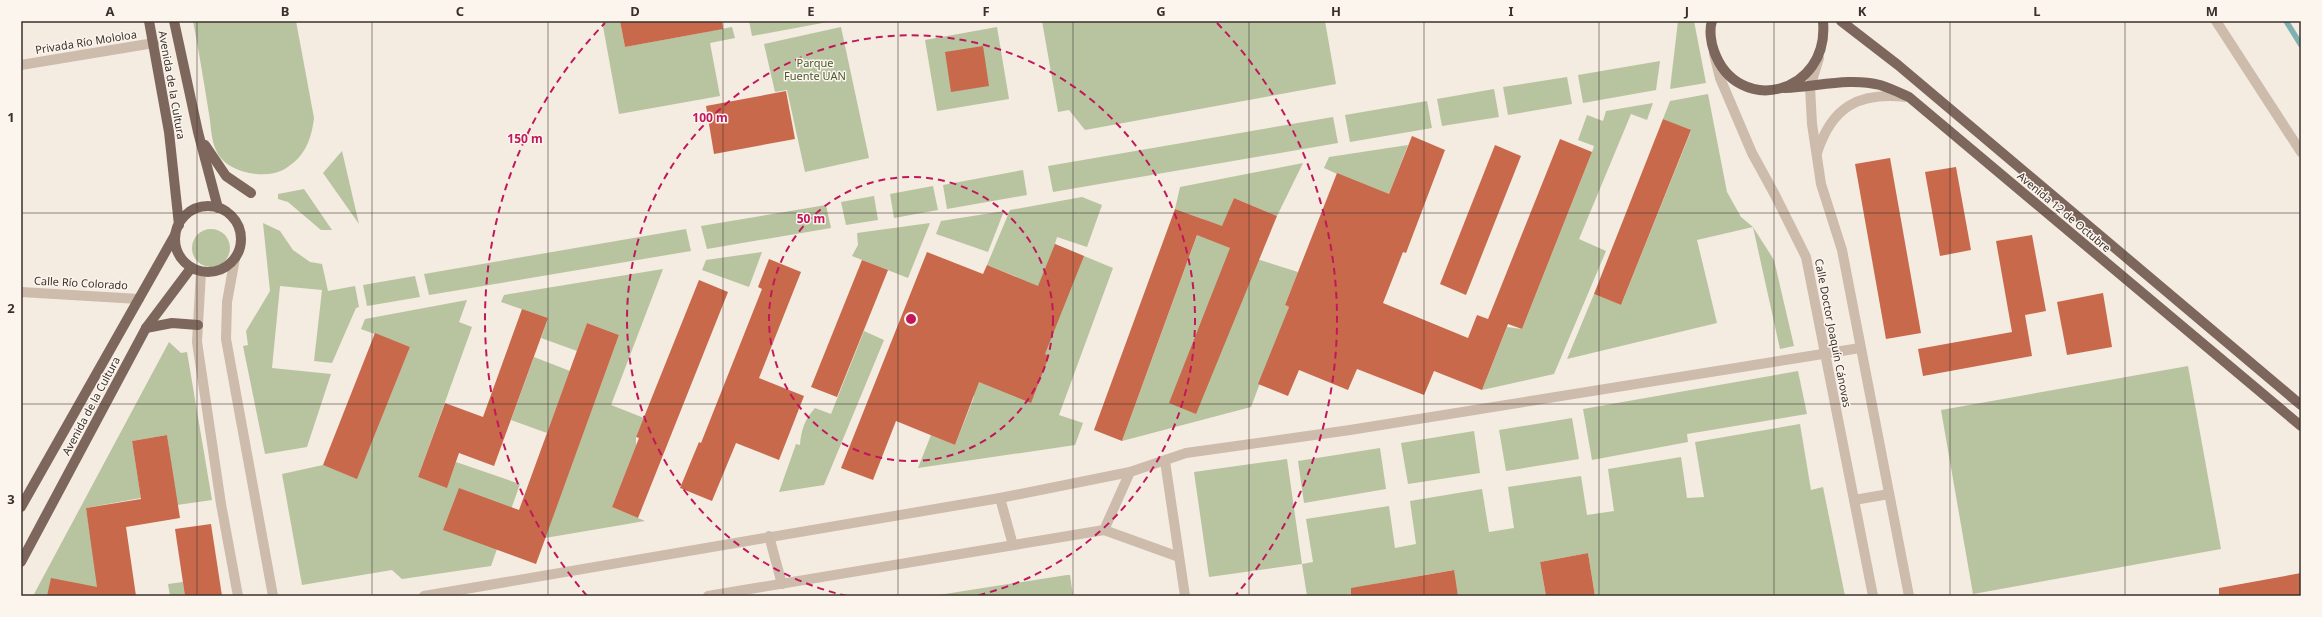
<svg xmlns="http://www.w3.org/2000/svg" width="2322" height="617" font-family="'Noto Sans',sans-serif">
	<rect width="100%" height="100%" fill="#f4ebe1"/>
	<g fill="#b8c4a0">
		<path d="M193,21H296L314,118C311,142 304,158 283,170C264,180 224,172 216,150C211,140 211,125 209,114C204,83 199,52 193,21Z"/>
		<path d="M602,21H620L625,47L732,27L735,38L710,43L720,96L619,114Z"/>
		<path d="M749,21H833L752,36Z"/>
		<path d="M1042,21H1325L1336,84L1085,130L1069,110L1058,112Z"/>
		<path d="M1678,21H1694L1706,83L1670,89Z"/>
		<path d="M841,27L869,158L805,172L787,90L775,92L764,44Z"/>
		<path d="M997,27L1009,99L937,111L925,40Z"/>
		<path d="M1660,61L1656,90L1583,103L1578,75Z"/>
		<path d="M1567,77L1572,104L1508,115L1503,87Z"/>
		<path d="M1494,89L1499,117L1442,126L1437,99Z"/>
		<path d="M1708,94L1727,192L1741,217L1753,227L1774,260L1794,346L1780,349L1753,227L1697,240L1717,323L1567,359L1594,294L1621,305L1691,131L1663,119L1670,101Z"/>
		<path d="M1427,101L1432,128L1350,142L1345,115Z"/>
		<path d="M1653,103L1647,120L1631,114L1579,239L1606,251L1554,374L1482,390L1507,327L1522,329L1592,152L1594,146L1578,140L1587,115L1603,121L1606,111Z"/>
		<path d="M1333,117L1338,143L1053,192L1048,166Z"/>
		<path d="M1408,145L1388,197L1324,168L1329,157Z"/>
		<path d="M342,151L359,224L323,173Z"/>
		<path d="M1303,163L1277,216L1234,198L1216,242L1260,260L1298,272L1285,305L1289,307L1251,407L1122,441L1203,219L1175,209L1180,187Z"/>
		<path d="M1023,170L1027,195L947,209L943,185Z"/>
		<path d="M933,186L938,210L894,218L890,194Z"/>
		<path d="M304,189L332,230H321L288,202L278,199V194Z"/>
		<path d="M874,196L878,220L846,225L841,202Z"/>
		<path d="M1082,197L1102,205L1087,247L1057,237L1055,244L1113,268L1059,415L1083,423L1075,445L918,468L931,435L955,445L974,397L973,388L1017,277L987,265L1010,210Z"/>
		<path d="M826,205L831,228L707,249L701,226Z"/>
		<path d="M1004,211L988,252L936,234L941,221Z"/>
		<path d="M263,223L280,231L293,250L310,262L322,264L328,291L355,286L359,307L356,308L332,363L314,361L322,290L280,286L272,368L331,374L307,447L265,454L243,346L248,345L246,331L270,291Z"/>
		<path d="M930,223L908,278L852,256L858,245L857,233Z"/>
		<path d="M686,229L691,251L429,295L424,274Z"/>
		<circle cx="211" cy="248" r="19"/>
		<path d="M762,252L749,287L702,270L706,260Z"/>
		<path d="M663,269L611,405L644,418L636,437V446L612,507L645,521L545,538L619,335L587,323L577,351L541,338L548,318L501,302L504,295Z"/>
		<path d="M415,276L420,297L367,306L363,285Z"/>
		<path d="M467,300L459,322L472,327L418,477L447,487L456,462L520,484L491,566L402,579L392,570L302,585L282,474L323,465L357,478L410,347L361,329L365,319Z"/>
		<path d="M864,331L884,340L824,485L779,492L796,444L800,445C801,430 805,419 815,408L831,414Z"/>
		<path d="M169,342L181,353L187,352L212,500L177,505L167,435L132,441L141,498L86,508L100,596H33Z"/>
		<path d="M534,357L570,371L547,433L511,420Z"/>
		<path d="M2188,366L2221,549L1973,594L1941,410Z"/>
		<path d="M1798,371L1807,414L1687,434L1688,442L1592,460L1583,409Z"/>
		<path d="M1572,418L1579,459L1506,471L1499,430Z"/>
		<path d="M1800,424L1811,490L1823,487L1845,596H1595L1588,553L1540,562L1546,596H1458L1453,570L1375,584L1376,590L1339,596H1307L1302,564L1209,577L1194,472L1287,459L1302,564L1313,562L1306,519L1389,506L1395,548L1416,544L1410,501L1482,489L1489,532L1514,528L1508,487L1581,476L1587,515L1614,511L1608,469L1681,457L1687,498L1704,497L1695,442Z"/>
		<path d="M1474,431L1480,473L1408,484L1401,443Z"/>
		<path d="M1380,448L1386,489L1304,503L1298,461Z"/>
		<path d="M1070,575L1073,596H932L1067,575Z"/>
		<path d="M183,582L185,596H170L168,584Z"/>
	</g>
	<g fill="none" stroke-linecap="round" stroke-linejoin="round">
		<path stroke="#7fb0b2" stroke-width="5.5" d="M2286,21L2301,45"/>
	</g>
	<g fill="#c8694b">
		<path d="M620,21H722L723,29L625,47Z"/>
		<path d="M983,46L989,86L951,92L945,52Z"/>
		<path d="M786,91L795,139L714,154L706,106Z"/>
		<path d="M1663,119L1691,130L1621,305L1594,294Z"/>
		<path d="M1412,136L1445,150L1406,253L1403,252L1383,303L1468,338L1477,315L1488,319L1560,139L1592,152L1522,329L1508,324L1482,390L1434,371L1424,395L1357,369L1348,390L1299,370L1288,396L1258,384L1289,307L1285,305L1337,173L1389,194Z"/>
		<path d="M1495,145L1521,156L1466,295L1440,284Z"/>
		<path d="M1890,158L1921,333L1886,339L1855,164Z"/>
		<path d="M1956,167L1971,250L1940,256L1925,172Z"/>
		<path d="M1234,198L1277,216L1196,414L1169,403L1230,248L1197,235L1122,441L1094,430L1175,209L1222,226Z"/>
		<path d="M2032,235L2046,311L2025,315L2032,356L1923,376L1918,349L2012,332L1996,241Z"/>
		<path d="M1055,244L1084,256L1045,354L1049,356L1031,403L979,382L955,445L896,421L873,480L841,468L927,252L983,274L987,265L1038,286Z"/>
		<path d="M769,259L801,272L759,378L804,396L779,460L736,443L712,501L680,488L699,442L701,443L762,289L758,287Z"/>
		<path d="M862,260L888,270L837,397L811,387Z"/>
		<path d="M699,280L728,292L638,518L612,507L639,438L636,437Z"/>
		<path d="M2103,293L2112,347L2067,355L2057,302Z"/>
		<path d="M522,309L548,318L494,466L459,453L447,488L418,477L445,403L483,417Z"/>
		<path d="M587,323L619,335L536,564L443,530L459,488L519,510Z"/>
		<path d="M375,333L410,347L357,479L323,465Z"/>
		<path d="M167,435L180,518L126,527L136,596H47L51,578L97,587L86,508L141,499L132,441Z"/>
		<path d="M211,524L222,596H185L175,529Z"/>
		<path d="M1588,553L1595,596H1546L1540,562Z"/>
		<path d="M1454,570L1458,596H1351V588Z"/>
		<path d="M2301,573V596H2219V588Z"/>
	</g>
	<g fill="none" stroke-linecap="round" stroke-linejoin="round">
		<g stroke="#cdbbac" stroke-width="10">
			<path d="M2216,21L2301,152"/>
			<path d="M1714,54L1720,78L1752,153L1775,195L1806,257L1873,596"/>
			<path d="M1819,58L1810,87L1812,124L1821,184L1842,250L1909,596"/>
			<path d="M21,65L154,43"/>
			<path d="M1817,153C1832,106 1859,92 1906,97"/>
			<path d="M235,258L227,302L226,339L273,596"/>
			<path d="M201,272L197,342L221,504L238,596"/>
			<path d="M21,292L139,299"/>
			<path d="M1165,461L1185,596"/>
			<path d="M1000,498L1013,545"/>
			<path d="M1854,500L1889,494"/>
			<path d="M1104,530L1179,557"/>
			<path d="M769,536L782,584"/>
			<path d="M424,596L1000,498L1130,472L1186,453L1350,430L1860,348"/>
			<path d="M708,596L1104,530L1130,472"/>
		</g>
		<g stroke="#7d675c" stroke-width="10">
			<path d="M149,21L169,132L179,225"/>
			<path d="M174,21L198,132L218,208"/>
			<path d="M1712,21C1709,30 1711,43 1714,51C1737,117 1830,95 1823,21"/>
			<path d="M1841,21L1898,65L2301,405"/>
			<path d="M1785,88C1816,87 1849,77 1880,85C1890,88 1900,93 1909,97L2301,426"/>
			<path d="M205,145L226,176L251,193"/>
			<circle cx="208" cy="239" r="33"/>
			<path d="M146,328L172,323L198,325"/>
			<path d="M21,507L175,235"/>
			<path d="M21,562L146,328L191,268"/>
		</g>
	</g>
	<path fill="none" stroke="#3b302b" stroke-width="1" stroke-opacity="0.55" d="M197,21V596M372,21V596M548,21V596M723,21V596M898,21V596M1073,21V596M1249,21V596M1424,21V596M1599,21V596M1774,21V596M1950,21V596M2125,21V596M21,213H2301M21,404H2301"/>
	<g fill="none" stroke="#c2185b" stroke-width="2" stroke-dasharray="7 5">
		<circle cx="911" cy="319" r="142"/>
		<path d="M847 596A284 284 0 1 1 975 596"/>
		<path d="M587 596A426 426 0 0 1 605 23M1217 23A426 426 0 0 1 1235 596"/>
	</g>
	<g text-anchor="middle" stroke-width="3" stroke-linejoin="round" paint-order="stroke">
		<g font-size="11" fill="#3b302b" stroke="#fbf5ee">
			<text transform="translate(86 42) rotate(-9)" y="4">Privada Río Mololoa</text>
			<text transform="translate(172 85) rotate(80)" y="4">Avenida de la Cultura</text>
			<text transform="translate(2064 212) rotate(40)" y="4">Avenida 12 de Octubre</text>
			<text transform="translate(81 283) rotate(3)" y="4">Calle Río Colorado</text>
			<text transform="translate(1833 333) rotate(79)" y="4">Calle Doctor Joaquín Cánovas</text>
			<text transform="translate(91 406) rotate(-62)" y="4">Avenida de la Cultura</text>
		</g>
		<g font-size="11" fill="#4a5a2e" stroke="#fbf5ee">
			<text x="815" y="67">Parque<tspan x="815" dy="13">Fuente UAN</tspan></text>
		</g>
	</g>
	<circle cx="911" cy="319" r="6" fill="#c2185b" stroke="#fbf5ee" stroke-width="2"/>
	<g font-size="12" text-anchor="middle" font-weight="bold" fill="#c2185b" stroke="#fbf5ee" stroke-width="3" stroke-linejoin="round" paint-order="stroke">
		<text x="710" y="122">100 m</text>
		<text x="525" y="143">150 m</text>
		<text x="811" y="223">50 m</text>
	</g>
	<rect width="2322" height="617" fill="none" stroke="#fbf5ee" stroke-width="44"/>
	<rect x="22" y="22" width="2278" height="573" fill="none" stroke="#3b302b" stroke-width="1.5"/>
	<g font-size="13" text-anchor="middle" font-weight="bold" fill="#3b302b">
		<text x="110" y="16">A</text>
		<text x="285" y="16">B</text>
		<text x="460" y="16">C</text>
		<text x="635" y="16">D</text>
		<text x="811" y="16">E</text>
		<text x="986" y="16">F</text>
		<text x="1161" y="16">G</text>
		<text x="1336" y="16">H</text>
		<text x="1511" y="16">I</text>
		<text x="1687" y="16">J</text>
		<text x="1862" y="16">K</text>
		<text x="2037" y="16">L</text>
		<text x="2212" y="16">M</text>
		<text x="11" y="122">1</text>
		<text x="11" y="313">2</text>
		<text x="11" y="504">3</text>
	</g>
</svg>
